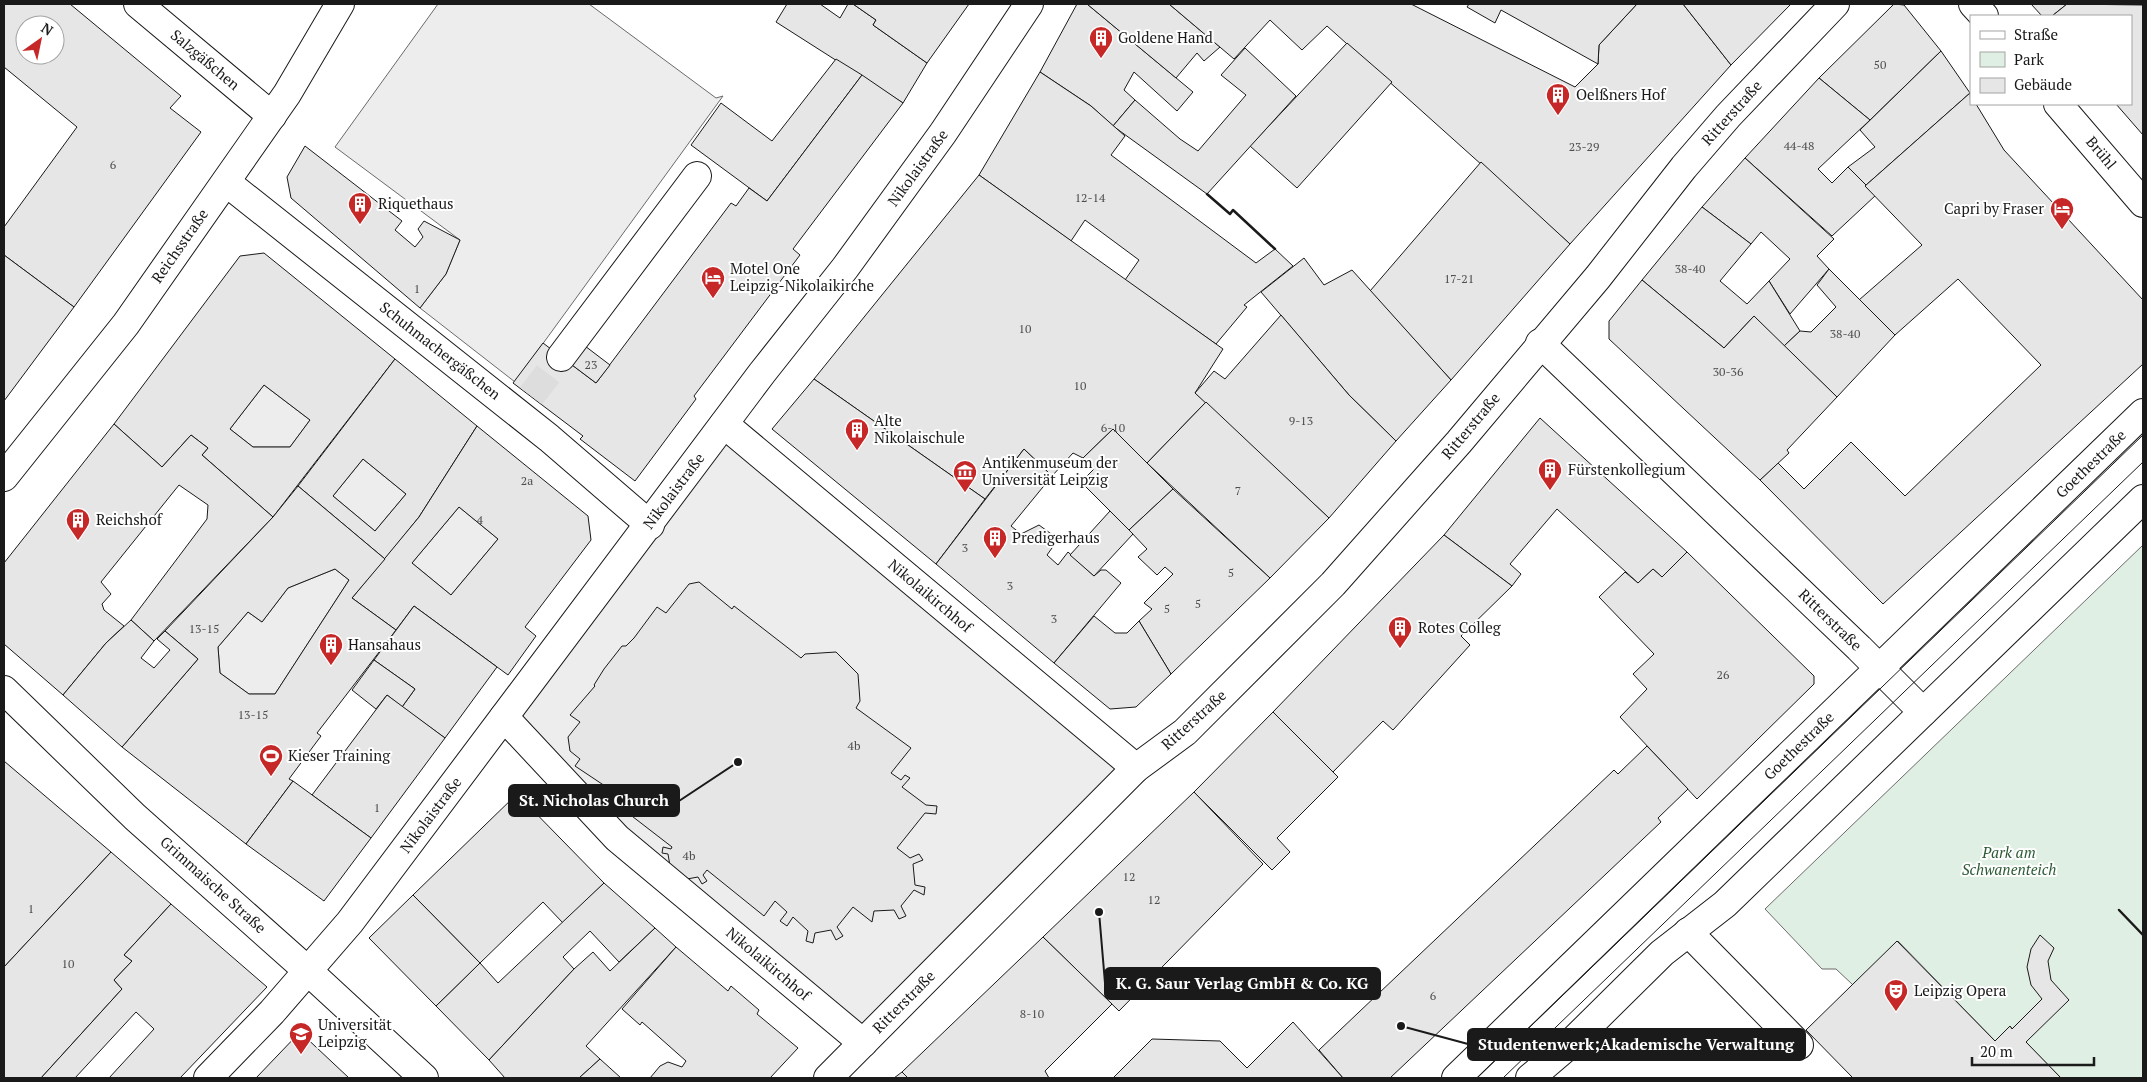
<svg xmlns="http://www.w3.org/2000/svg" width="2147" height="1082" font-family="'PT Serif',serif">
	<rect width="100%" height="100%" fill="#fff"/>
	<path fill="#e0efe3" stroke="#6a6a6a" d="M2143,545V1078H2061L2010,1026L1995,1041L1898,941L1853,985L1836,969H1822L1765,909Z"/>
	<g fill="#ededed" stroke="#6a6a6a">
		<path d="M438,4H589L716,98L723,96L515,382L420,308L446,274L460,240L335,147Z"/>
		<path d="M264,385L310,420L290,447H253L230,429Z"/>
		<path d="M724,424L1136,768L863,1043L504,717Z"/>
		<path d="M363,459L406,494L375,531L333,496Z"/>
		<path d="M459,507L498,539L451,595L412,563Z"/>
		<path d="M335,569L349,580L275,694H249L220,673L218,647L248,612L262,622L288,588Z"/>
	</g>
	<g fill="#e6e6e6" stroke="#1a1a1a" fill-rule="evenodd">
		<path d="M4,4H70L181,96L170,108L201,132L74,307L4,255V227L77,127L4,67ZM25,25H55V55H25Z"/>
		<path d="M787,4H820L840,18L848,4H853L876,20L873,25L927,63L903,103L776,22Z"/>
		<path d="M853,4H969L927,63L873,25L876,20Z"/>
		<path d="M1077,4H1087L1193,92L1177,111L1134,72L1124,90L1135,100L1113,126L1091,106L1040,72Z"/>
		<path d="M1087,4H1169L1220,47L1204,61L1197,53L1176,78Z"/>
		<path d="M1169,4H1411L1575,87L1598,64L1599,45L1637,4H1683L1731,65L1570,244L1327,26L1302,50L1270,20L1234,59Z"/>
		<path d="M1469,4H1637L1599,45L1598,64L1501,10L1495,23L1467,7Z"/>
		<path d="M1683,4H1791L1731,65Z"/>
		<path d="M1894,4L1904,5L1941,51L1870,120L1819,78Z"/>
		<path d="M2031,4H2067L2052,16H2042Z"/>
		<path d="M2067,4L2143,5V135L2116,104H2131V16H2052Z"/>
		<path d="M1347,43L1392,82L1297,188L1250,146Z"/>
		<path d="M1245,48L1296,96L1207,194L1113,126L1135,100L1180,139L1198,151L1246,95L1221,75Z"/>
		<path d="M1941,51L1970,93L1865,186L1848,167L1875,147L1860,130Z"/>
		<path d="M836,59L862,75L767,201L691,145L721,103L772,141Z"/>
		<path d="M1040,72L1091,106L1125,136L1111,155L1256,263L1275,249L1293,266L1244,305L1247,307L1216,344L1125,280L1139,260L1085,220L1071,241L979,175Z"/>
		<path d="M862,75L903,103L793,249L800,255L694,396L696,399L635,481L580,439L583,436L513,383L543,343L596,383L731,203L736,206L749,188L767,201Z"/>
		<path d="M1819,78L1870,120L1818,169L1832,183L1848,167L1876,195L1832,236L1745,158Z"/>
		<path d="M1970,93L1971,104H1976L2004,150L2143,300V364L1883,604L1760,480L1778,463L1804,489L1851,442L1905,496L2041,365L1958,279L1895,335L1859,300L1922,245L1865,186Z"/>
		<path d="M305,146L402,221L395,230L415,247L423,237L418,229L424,221L460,240L446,274L420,308L291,198L287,177Z"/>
		<path d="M1745,158L1834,239L1817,256L1829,269L1790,314L1769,281L1790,259L1761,232L1751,244L1702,207Z"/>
		<path d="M1481,162L1570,244L1451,380L1370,291Z"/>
		<path d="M979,175L1223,349L1195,393L1206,402L1147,463L1113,429L1083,458L1073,453L1052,476L1024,449L985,499L814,379Z"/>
		<path d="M1702,207L1751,244L1720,281L1747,304L1769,281L1800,331L1784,346L1754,316L1724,348L1642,280Z"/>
		<path d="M264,253L395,359L273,517L202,455L208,448L191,435L162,467L114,424L240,256ZM264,385L310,420L290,447H253L230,429Z"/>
		<path d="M4,255L74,307L4,401Z"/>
		<path d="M1304,258L1324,285L1352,270L1451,380L1396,441L1349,395L1261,292Z"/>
		<path d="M1829,269L1895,335L1837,397L1784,346L1800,331L1811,332L1836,307L1817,285Z"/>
		<path d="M1642,280L1724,348L1754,316L1837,397L1787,450L1789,453L1760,480L1609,339V321Z"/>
		<path d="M1281,315L1349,395L1396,441L1329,518L1195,393L1214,371L1225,379Z"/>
		<path d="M585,346L610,365L596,383L572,365Z"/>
		<path d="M395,359L477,426L419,517L385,559L298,486ZM363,459L406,494L375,531L333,496Z"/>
		<path d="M814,379L985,499L936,564L772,429Z"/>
		<path d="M1206,402L1329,518L1270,578L1147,463Z"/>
		<path d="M1540,418L1687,552L1662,577L1653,569L1638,583L1557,509L1510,564L1521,574L1512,586L1444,535Z"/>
		<path d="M114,424L162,467L191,435L208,448L202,455L273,517L154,641L131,620L207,519L208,505L179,485L101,582L111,594L102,604L104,610L124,626L106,643L63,695L4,644V563Z"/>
		<path d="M477,426L588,516L591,540L525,627L536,636L508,675L414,606L396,630L352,598L419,517ZM459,507L498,539L451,595L412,563Z"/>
		<path d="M1113,429L1173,489L1129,530L1081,482L1094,469L1083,458Z"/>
		<path d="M1024,449L1052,476L1011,526L1021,534L1039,525L1054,536L1052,548L1047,555L1058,565L1068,552L1094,576L1101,570H1106L1121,583L1054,663L936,564Z"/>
		<path d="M298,486L385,559L352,598L396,630L317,733L321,736L289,779L293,781L246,844L122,747L198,659L165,631L273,517ZM335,569L349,580L275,694H249L220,673L218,647L248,612L262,622L288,588Z"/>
		<path d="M1173,489L1270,578L1171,674L1139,621L1152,609L1144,603L1173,574L1165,567L1157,575L1138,557L1147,549L1129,530Z"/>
		<path d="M1110,511L1133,534L1094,576L1070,555Z"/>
		<path d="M1444,535L1512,586L1461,636L1470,645L1393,730L1383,721L1332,773L1273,712Z"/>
		<path d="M1687,552L1814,676V684L1697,799L1620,717L1647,689L1633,674L1654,654L1599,597L1625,572L1638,583L1653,569L1662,577Z"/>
		<path d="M699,582L732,609L734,606L801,658L805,654L836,652L858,674L860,701L856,708L911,748L891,773L901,780L905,775L910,778L902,787L926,805L937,806L936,814L925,813L897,848L910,858L919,854L923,860L913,864L915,885L925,887L924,895L914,890L901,906L906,916L899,919L894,910L874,911L872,922L853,907L837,927L843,936L836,940L831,930L815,933L813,943L806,941L808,931L793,917L787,926L780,921L787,912L775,901L764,916L707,870L703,875L707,881L702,884L698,877L687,879L670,866L668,854L662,853L663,847L671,849L672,847L615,803L620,796L575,766L580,759L570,751L568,737L580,722L570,715L595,686L594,685L604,669L622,646H626L634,638L657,607L666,613L689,584Z"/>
		<path d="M414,606L497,667L445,738L402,707L415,689L374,660Z"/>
		<path d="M1094,616L1115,633H1127L1139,621L1171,674L1136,707L1110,709L1054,663Z"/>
		<path d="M131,620L154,641L141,658L154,668L170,650L157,639L165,631L198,659L122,747L63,695L106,643Z"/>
		<path d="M374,660L415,689L402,707L387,695L376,709L352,690Z"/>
		<path d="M387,695L445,738L371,838L312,795Z"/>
		<path d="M1273,712L1338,777L1277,838L1290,852L1272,870L1194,792Z"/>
		<path d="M1647,746L1688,789L1658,818L1661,822L1390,1078H1343L1319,1050L1614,770L1618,774Z"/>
		<path d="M4,761L111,852L4,967Z"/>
		<path d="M293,781L371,838L324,901L246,844Z"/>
		<path d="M1194,792L1263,864L1119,1011L1043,937Z"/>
		<path d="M517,794L604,883L563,923L543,902L480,963L413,895Z"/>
		<path d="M111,852L171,904L124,955L132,961L114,980L122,989L41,1078H4V967Z"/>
		<path d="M604,883L655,928L619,962L590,931L563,957L574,969L489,1060L436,1006L480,963L498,983Z"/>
		<path d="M413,895L480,963L436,1006L369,938Z"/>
		<path d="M171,904L267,987L180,1078H109L154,1029L136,1012L75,1078H41L122,989L114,980L132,961L124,955Z"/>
		<path d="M655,928L676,947L586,1046L600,1059L579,1078H505L489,1060L574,969L593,952L610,971Z"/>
		<path d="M2040,935L2054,948L2048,961L2051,980L2069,1000L2026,1042L2061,1078H1853L1806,1030L1897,941L1995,1041L2010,1026L2012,1029L2042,999L2031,985L2027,967L2031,949Z"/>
		<path d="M1043,937L1112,1004L1045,1071L1049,1078H908L902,1072Z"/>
		<path d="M676,947L728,991L731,986L759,1010L757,1014L798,1048L770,1078H650L660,1066L668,1062L682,1067L686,1061L642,1022L640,1025L622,1009Z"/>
		<path d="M1293,1022L1343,1078H1113L1152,1039L1220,1041L1247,1068Z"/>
		<path d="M300,1032L349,1078H256Z"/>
		<path d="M600,1059L621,1078H579Z"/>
		<path d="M902,1072L908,1078H894Z"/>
	</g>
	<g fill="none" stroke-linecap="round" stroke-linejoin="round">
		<path stroke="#ddd" stroke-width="28" stroke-dasharray="28 14" stroke-linecap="butt" d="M531,396L561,357"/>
		<g stroke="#1a1a1a" stroke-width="30">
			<g id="minor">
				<path d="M138,4L272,116"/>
				<path d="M1973,4L1984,16"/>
				<path d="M2058,104L2143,203"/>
				<path d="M226,182L549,438L650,525"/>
				<path d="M1540,343L1859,648L1923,712"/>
				<path d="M561,357L697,176"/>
				<path d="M724,424L1136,768"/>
				<path d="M4,477L126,324L287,94L340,4"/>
				<path d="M4,690L135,817L308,971L424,1078"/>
				<path d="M504,717L617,838L863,1043"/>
				<path d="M1688,932L1799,1045"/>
				<path d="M208,1078L272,1012L350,922L762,373L845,268L943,133L1029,4"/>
				<path d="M828,1078L1136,768L1185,732L1333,584L1459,442L1598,277L1684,167L1728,116L1835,4"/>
				<path d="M1456,1078L2143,413"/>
				<path d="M1530,1078L1572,1042L1662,953L1725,904L2143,499"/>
			</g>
		</g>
		<use href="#minor" stroke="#fff" stroke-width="28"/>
		<g stroke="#1a1a1a" stroke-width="1">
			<path d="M1477,1078L2143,435"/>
			<path d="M1503,1078L2143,462"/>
		</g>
		<g stroke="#1a1a1a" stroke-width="2.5">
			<path d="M1207,194L1230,214L1233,210L1275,249"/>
			<path d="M2119,910L2143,935"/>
		</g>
	</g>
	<defs>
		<g id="building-pin" transform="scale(1.25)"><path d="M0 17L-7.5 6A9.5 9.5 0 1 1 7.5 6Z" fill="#c62828" stroke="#fff"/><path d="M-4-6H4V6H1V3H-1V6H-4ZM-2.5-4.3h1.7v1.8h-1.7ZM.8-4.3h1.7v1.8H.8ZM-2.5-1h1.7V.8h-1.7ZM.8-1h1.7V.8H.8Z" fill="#fff"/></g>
		<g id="hotel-pin" transform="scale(1.25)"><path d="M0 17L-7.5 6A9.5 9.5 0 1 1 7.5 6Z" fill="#c62828" stroke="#fff"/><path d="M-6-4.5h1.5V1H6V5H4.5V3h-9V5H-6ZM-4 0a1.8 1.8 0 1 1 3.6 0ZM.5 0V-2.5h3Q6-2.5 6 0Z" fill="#fff"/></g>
		<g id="museum-pin" transform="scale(1.25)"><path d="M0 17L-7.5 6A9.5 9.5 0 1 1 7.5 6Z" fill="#c62828" stroke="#fff"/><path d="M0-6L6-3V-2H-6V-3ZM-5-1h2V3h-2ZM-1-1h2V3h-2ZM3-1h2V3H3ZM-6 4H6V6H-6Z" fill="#fff"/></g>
		<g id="stadium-pin" transform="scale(1.25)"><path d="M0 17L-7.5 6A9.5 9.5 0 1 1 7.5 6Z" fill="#c62828" stroke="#fff"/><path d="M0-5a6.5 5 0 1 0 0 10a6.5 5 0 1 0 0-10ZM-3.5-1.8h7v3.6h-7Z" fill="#fff"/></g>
		<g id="theatre-pin" transform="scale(1.25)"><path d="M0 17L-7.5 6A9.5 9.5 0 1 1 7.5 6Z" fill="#c62828" stroke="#fff"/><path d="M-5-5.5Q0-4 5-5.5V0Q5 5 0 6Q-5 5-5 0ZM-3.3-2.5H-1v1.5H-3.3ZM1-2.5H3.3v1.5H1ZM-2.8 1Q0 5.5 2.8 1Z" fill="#fff"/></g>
		<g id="university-pin" transform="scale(1.25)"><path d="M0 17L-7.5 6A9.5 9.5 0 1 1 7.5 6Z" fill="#c62828" stroke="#fff"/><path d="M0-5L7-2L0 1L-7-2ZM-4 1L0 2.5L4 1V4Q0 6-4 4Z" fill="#fff"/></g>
	</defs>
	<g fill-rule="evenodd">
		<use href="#building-pin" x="1101" y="38"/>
		<use href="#building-pin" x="1558" y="95"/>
		<use href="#building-pin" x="360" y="204"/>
		<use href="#hotel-pin" x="2062" y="209"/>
		<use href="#hotel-pin" x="713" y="278"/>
		<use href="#building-pin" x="857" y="430"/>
		<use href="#building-pin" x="1550" y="470"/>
		<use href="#museum-pin" x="965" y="472"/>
		<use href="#building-pin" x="78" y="520"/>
		<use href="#building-pin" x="995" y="538"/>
		<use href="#building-pin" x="1400" y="628"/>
		<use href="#building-pin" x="331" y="645"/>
		<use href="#stadium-pin" x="271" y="756"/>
		<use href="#theatre-pin" x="1896" y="991"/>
		<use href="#university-pin" x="301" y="1034"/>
	</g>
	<g text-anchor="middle" stroke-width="4" stroke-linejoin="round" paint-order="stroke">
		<g font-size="12" fill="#4d4d4d">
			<text x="1880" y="69">50</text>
			<text x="1799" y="150">44-48</text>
			<text x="1584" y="151">23-29</text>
			<text x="113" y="169">6</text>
			<text x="1090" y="202">12-14</text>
			<text x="1690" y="273">38-40</text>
			<text x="1459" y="283">17-21</text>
			<text x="417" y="293">1</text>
			<text x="1025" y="333">10</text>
			<text x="1845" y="338">38-40</text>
			<text x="591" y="369">23</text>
			<text x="1728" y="376">30-36</text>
			<text x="1080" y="390">10</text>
			<text x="1301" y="425">9-13</text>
			<text x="1113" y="432">6-10</text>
			<text x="527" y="485">2a</text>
			<text x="1238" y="495">7</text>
			<text x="480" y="524">4</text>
			<text x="965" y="552">3</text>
			<text x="1231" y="577">5</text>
			<text x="1010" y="590">3</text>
			<text x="1198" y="608">5</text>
			<text x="1167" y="613">5</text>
			<text x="1054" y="623">3</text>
			<text x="204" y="633">13-15</text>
			<text x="1723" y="679">26</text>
			<text x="253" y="719">13-15</text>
			<text x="854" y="750">4b</text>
			<text x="377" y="812">1</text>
			<text x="689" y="860">4b</text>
			<text x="1129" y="881">12</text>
			<text x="1154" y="904">12</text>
			<text x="31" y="913">1</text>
			<text x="68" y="968">10</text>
			<text x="1433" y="1000">6</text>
			<text x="1032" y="1018">8-10</text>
		</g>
		<g font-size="15" fill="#1a1a1a" stroke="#fff" text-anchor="start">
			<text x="1118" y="43">Goldene Hand</text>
			<text x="1576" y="100">Oelßners Hof</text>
			<text x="378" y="209">Riquethaus</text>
			<text x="2044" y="214" text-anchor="end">Capri by Fraser</text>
			<text x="730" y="274">Motel One<tspan x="730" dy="17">Leipzig-Nikolaikirche</tspan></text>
			<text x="874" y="426">Alte<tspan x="874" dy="17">Nikolaischule</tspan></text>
			<text x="982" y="468">Antikenmuseum der<tspan x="982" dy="17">Universität Leipzig</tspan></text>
			<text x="1568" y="475">Fürstenkollegium</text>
			<text x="96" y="525">Reichshof</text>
			<text x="1012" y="543">Predigerhaus</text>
			<text x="1418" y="633">Rotes Colleg</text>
			<text x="348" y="650">Hansahaus</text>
			<text x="288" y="761">Kieser Training</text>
			<text x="1914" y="996">Leipzig Opera</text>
			<text x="318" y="1030">Universität<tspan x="318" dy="17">Leipzig</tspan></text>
		</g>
		<g font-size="15" fill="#1a1a1a" stroke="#fff">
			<text transform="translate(205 60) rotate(40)" y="5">Salzgäßchen</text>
			<text transform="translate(1732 113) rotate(-48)" y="5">Ritterstraße</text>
			<text transform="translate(2101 153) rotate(50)" y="5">Brühl</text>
			<text transform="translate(918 168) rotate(-54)" y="5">Nikolaistraße</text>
			<text transform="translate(180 246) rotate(-55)" y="5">Reichsstraße</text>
			<text transform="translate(440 351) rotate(38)" y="5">Schuhmachergäßchen</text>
			<text transform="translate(1471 426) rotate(-50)" y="5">Ritterstraße</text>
			<text transform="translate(2091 464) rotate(-44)" y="5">Goethestraße</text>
			<text transform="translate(674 491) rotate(-53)" y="5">Nikolaistraße</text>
			<text transform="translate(930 596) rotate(40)" y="5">Nikolaikirchhof</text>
			<text transform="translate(1830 620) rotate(44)" y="5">Ritterstraße</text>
			<text transform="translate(1194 720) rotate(-42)" y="5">Ritterstraße</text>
			<text transform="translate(1799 746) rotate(-44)" y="5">Goethestraße</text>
			<text transform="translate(431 815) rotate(-53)" y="5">Nikolaistraße</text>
			<text transform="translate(213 885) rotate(42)" y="5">Grimmaische Straße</text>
			<text transform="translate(768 964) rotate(40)" y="5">Nikolaikirchhof</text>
			<text transform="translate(904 1002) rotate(-45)" y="5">Ritterstraße</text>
		</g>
		<g font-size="15" font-style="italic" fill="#2b5a34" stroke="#fff">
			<text x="2009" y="858">Park am<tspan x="2009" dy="17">Schwanenteich</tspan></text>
		</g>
	</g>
	<path fill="none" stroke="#1a1a1a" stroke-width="2" d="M738 762L679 801M1099 912L1105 983M1401 1026L1468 1044"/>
	<g fill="#1a1a1a" stroke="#fff" stroke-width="2">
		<circle cx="738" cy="762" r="5"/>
		<circle cx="1099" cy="912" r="5"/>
		<circle cx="1401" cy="1026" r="5"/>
	</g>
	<g fill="#1a1a1a" stroke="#1a1a1a" stroke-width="2">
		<rect x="509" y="785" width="170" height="31" rx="5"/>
		<rect x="1105" y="968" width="275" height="31" rx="5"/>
		<rect x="1468" y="1029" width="337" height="31" rx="5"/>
	</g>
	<g font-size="16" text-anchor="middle" font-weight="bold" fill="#fff">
		<text x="594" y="806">St. Nicholas Church</text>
		<text x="1242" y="989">K. G. Saur Verlag GmbH &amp; Co. KG</text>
		<text x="1636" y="1050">Studentenwerk;Akademische Verwaltung</text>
	</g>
	<rect width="2147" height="1082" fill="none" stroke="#1a1a1a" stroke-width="10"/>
	<rect x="1970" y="15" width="162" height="90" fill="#ffffff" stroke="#a3a3a3"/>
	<rect x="1980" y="31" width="25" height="8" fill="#ffffff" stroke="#a3a3a3"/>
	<text x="2014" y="40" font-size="15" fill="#1a1a1a">Straße</text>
	<rect x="1980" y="52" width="25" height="15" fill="#e0efe3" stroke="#a3a3a3"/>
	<text x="2014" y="65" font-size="15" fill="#1a1a1a">Park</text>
	<rect x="1980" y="78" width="25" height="15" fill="#e6e6e6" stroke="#a3a3a3"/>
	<text x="2014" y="90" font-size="15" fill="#1a1a1a">Gebäude</text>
	<g transform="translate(40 40) rotate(33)"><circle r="24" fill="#ffffff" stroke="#a3a3a3"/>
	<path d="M0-4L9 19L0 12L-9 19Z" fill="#c62828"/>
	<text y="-8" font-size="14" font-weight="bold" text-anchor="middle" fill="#1a1a1a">N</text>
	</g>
	<path d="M1972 1057v8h122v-8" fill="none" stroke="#1a1a1a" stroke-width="2.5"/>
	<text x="1980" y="1057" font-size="15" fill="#1a1a1a" stroke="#ffffff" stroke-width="4" paint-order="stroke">20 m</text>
</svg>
